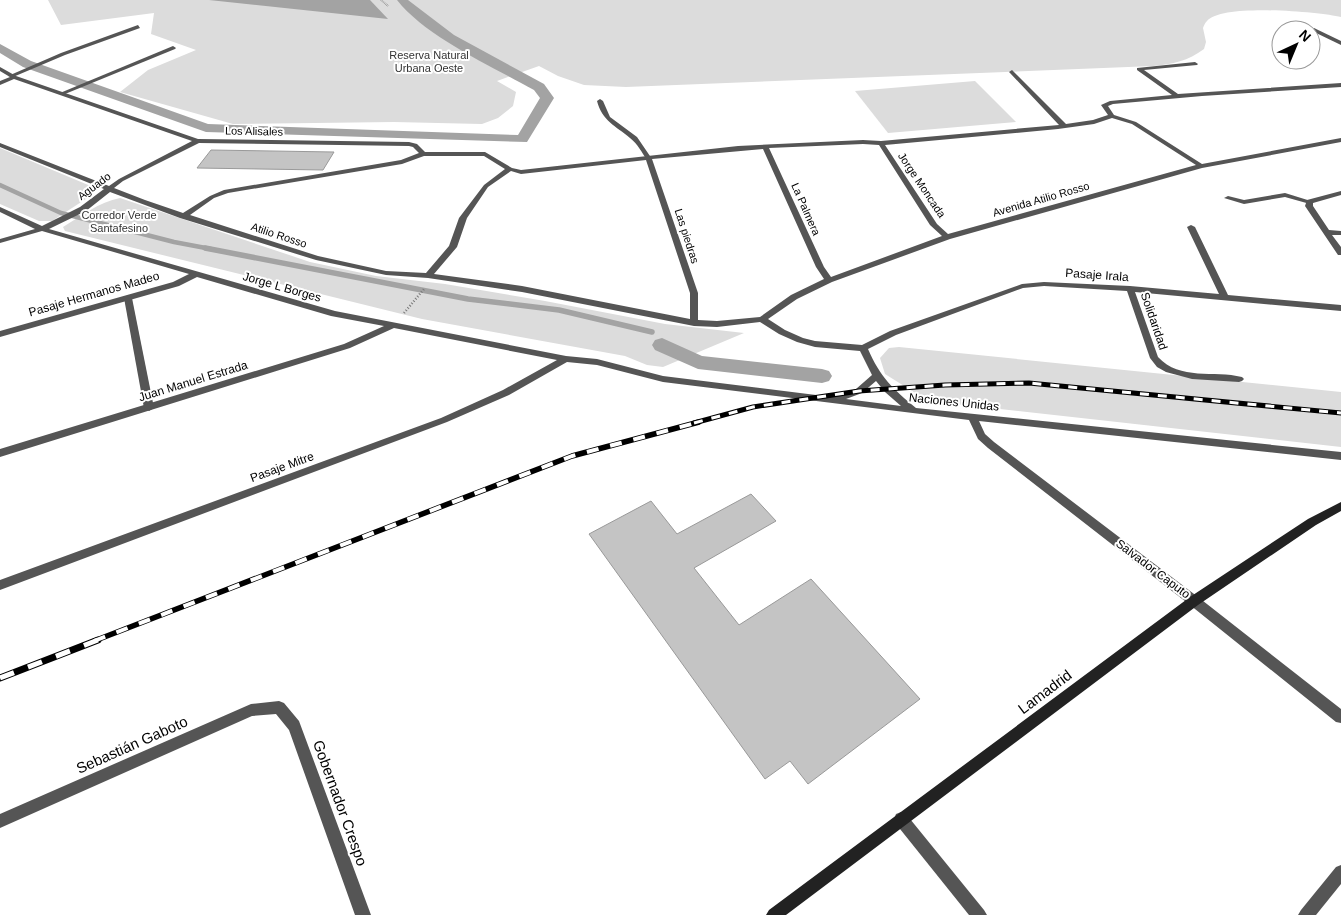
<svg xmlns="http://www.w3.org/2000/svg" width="1341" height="915" font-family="Arial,sans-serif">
	<rect width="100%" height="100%" fill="#fff"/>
	<g fill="#dcdcdc">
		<path d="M48,0H1341V17C1318,12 1222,3 1207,21C1205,23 1204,25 1203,28L1206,42L1204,49C1188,61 1173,64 1153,66L626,87L584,85L558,76L539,66L497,81L516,92L513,106L498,118L482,124L394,122L233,124L120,92L148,70L196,50L151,34L154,13L61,25Z"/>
		<path d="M975,81L1016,122L888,133L855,91Z"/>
		<path d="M0,148L93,187L95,191L92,195L52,221H39L0,204Z"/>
		<path d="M120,198L310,262L376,276L445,284L545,301L665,324L744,333L663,367L647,365L625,356L422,319L65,231L63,227C81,216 99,202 120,198Z"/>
		<path d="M899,347L1341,392V447L928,401L885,374L880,358L889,348Z"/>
	</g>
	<path fill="#a3a3a3" d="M209,0H370L388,19Z"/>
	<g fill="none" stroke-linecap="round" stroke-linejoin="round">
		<path stroke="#a3a3a3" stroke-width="4.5" d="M0,185L61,213L174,242L211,249"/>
		<path stroke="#a3a3a3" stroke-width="5.5" d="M205,248L468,299L559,310L652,332"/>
		<g fill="#a3a3a3" fill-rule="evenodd">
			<path d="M397,0H408L454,35L544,84L554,98L527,142L206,132L23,67L0,53V44L31,61L208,124L518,135L540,98L534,90C493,67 426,37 397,0Z"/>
			<path d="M662,338L702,356L822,369L829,371L832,376L829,381L822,383L698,369L655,350L652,345L655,340Z"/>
		</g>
	</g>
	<g fill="#c4c4c4" stroke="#999">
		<path d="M211,150L334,152L323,170L197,168Z"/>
		<path d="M751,494L776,521L694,568L739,625L811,579L920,699L808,784L790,761L765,779L589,534L651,501L677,534Z"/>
	</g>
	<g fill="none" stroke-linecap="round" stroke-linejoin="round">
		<path stroke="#777" stroke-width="2" stroke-dasharray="0.5 1" stroke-linecap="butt" d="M381,0L388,6"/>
		<path stroke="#777" stroke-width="2.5" stroke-dasharray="1 2" stroke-linecap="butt" d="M404,313L424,289"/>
		<g fill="#555" fill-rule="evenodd">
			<path d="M138,25L140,28L65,55L13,77L8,76L61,53Z"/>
			<path d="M173,46L176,48L175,49L65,94L60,93Z"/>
			<path d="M600,99L603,101L610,117L637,137L652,159L651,160H647C642,153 638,144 630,138C616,126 602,121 597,101Z"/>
			<path d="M1285,193L1314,202L1310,204L1285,197L1244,204L1224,198L1228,196L1244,200Z"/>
			<path d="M128,295L132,298L154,408L149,411L144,408L124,298Z"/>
		</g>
		<g fill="#555" fill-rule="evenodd">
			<path d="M1314,28L1341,41V45L1312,31Z"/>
			<path d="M1195,62L1198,64L1197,65L1144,70L1178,94L1341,83V87L1202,96L1113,104L1108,106L1114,115L1136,122L1202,164L1341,138V142L1202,168L950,239L832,282L797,299L768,319L785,330L803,338L815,341L862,345L890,331L1022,284L1044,282L1130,286L1219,294L1187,227L1191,225L1195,227L1228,295L1341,305V311L1135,292L1158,357C1180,381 1214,370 1242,377L1244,379L1242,381L1239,382L1192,379L1166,372L1157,367L1150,358L1127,291L1044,286L1023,288L896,335L868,349C880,377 893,389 916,408L1341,452V460L979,421L985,434L994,442L1198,597L1341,709V723L1336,722L1190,605L988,448L978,439L969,420L663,382L597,365L567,362L509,395L447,422L0,590V580L441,418L503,390L557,360L394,328L350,348L0,457V449L344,344L384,326L331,316L197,277L179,286L0,337V331L173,282L189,274L42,231L0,243V239L35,229L0,212V207L42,226L80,207L104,189L0,147V143L109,186L119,179L192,141L14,79L0,85V81L10,77L0,71V67L16,76L198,139L409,142L417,144L425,152H485L512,168L521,170L738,146L863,140L881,141L1059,125L1010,73L1009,72L1012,70L1066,124L1093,120L1108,115L1101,105L1110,101L1172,95L1137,70V68ZM1112,118L1132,124L1196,165L948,234L937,224L885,145L1058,129L1094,124ZM199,143L409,146L413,147L419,153L401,160L224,190L210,196L183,213L145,200L114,188L123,181ZM863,144L879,145L930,225L942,236L831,277L824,267L769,148ZM763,149L816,267L824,279L791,295L760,317L717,321L698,320V293L652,159ZM424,156H484L505,169L484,185L459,218L449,246L426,273L386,271L318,256L190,215L214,198L228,193L402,164ZM646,160L690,293V319L522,286L434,274L457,247L467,218L488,187L511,171L521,174ZM110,192L180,218L316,260L386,275L428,278L522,292L694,326L717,327L760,322L779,334L797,342L815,347L860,351L872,375L856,389L832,397L663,376L597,359L566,356L335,311L49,229L86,211ZM876,381L885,392L901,406L846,399L862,393Z"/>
			<path d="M1341,191V195L1313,203V206L1329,230L1341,231V235H1332L1341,247V255H1338L1305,206L1307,200Z"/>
			<path d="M279,701L284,703L299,721L371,915H355L289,730L276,714L252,716L0,828V814L251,704Z"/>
			<path d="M901,812L906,814L984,910L987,915H969L896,824L894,819L896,814Z"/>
			<path d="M1341,865V884L1316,915H1298L1301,910L1336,867Z"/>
		</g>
		<path fill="#222" fill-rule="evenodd" d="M1341,502V511L1316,525L1198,605L786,915H766L769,910L1190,597L1308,519Z"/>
		<g stroke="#000" stroke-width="5">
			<path id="rail-far2" d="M694,423L753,407L859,391L945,385L1029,383L1341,413"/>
		</g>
		<g stroke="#000" stroke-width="5.5">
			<path id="rail-far1" d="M94,641L572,456L699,422"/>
		</g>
		<g stroke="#000" stroke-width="7">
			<path id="rail" d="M0,678L98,640"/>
		</g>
		<use href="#rail-far2" stroke="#fff" stroke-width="3" stroke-dasharray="9" stroke-linecap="butt"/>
		<use href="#rail-far1" stroke="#fff" stroke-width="4" stroke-dasharray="12" stroke-linecap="butt"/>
		<use href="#rail" stroke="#fff" stroke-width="5" stroke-dasharray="15" stroke-linecap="butt"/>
	</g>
	<g text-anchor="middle" stroke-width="4" stroke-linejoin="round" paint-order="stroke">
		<g font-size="11" fill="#333" stroke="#fff">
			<text x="429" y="59">Reserva Natural<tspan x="429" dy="13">Urbana Oeste</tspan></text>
			<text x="119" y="219">Corredor Verde<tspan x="119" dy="13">Santafesino</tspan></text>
		</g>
		<g font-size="11" fill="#000" stroke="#fff">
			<text transform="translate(254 131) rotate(1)" y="4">Los Alisales</text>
			<text transform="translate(922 185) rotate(56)" y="4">Jorge Moncada</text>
			<text transform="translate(94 186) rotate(-37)" y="4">Aguado</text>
			<text transform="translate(1041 199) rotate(-16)" y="4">Avenida Atilio Rosso</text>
			<text transform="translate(806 209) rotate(66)" y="4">La Palmera</text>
			<text transform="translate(279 235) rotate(18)" y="4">Atilio Rosso</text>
			<text transform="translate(687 236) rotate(72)" y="4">Las piedras</text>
		</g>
		<g font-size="12" fill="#000" stroke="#fff">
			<text transform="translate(1097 275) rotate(4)" y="4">Pasaje Irala</text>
			<text transform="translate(282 287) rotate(16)" y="4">Jorge L Borges</text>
			<text transform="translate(94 294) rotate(-16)" y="4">Pasaje Hermanos Madeo</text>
			<text transform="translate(1154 321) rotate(71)" y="4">Solidaridad</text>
			<text transform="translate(193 381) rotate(-17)" y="4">Juan Manuel Estrada</text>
			<text transform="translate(954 402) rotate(6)" y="4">Naciones Unidas</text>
			<text transform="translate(282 467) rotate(-20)" y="4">Pasaje Mitre</text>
			<text transform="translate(1153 569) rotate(37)" y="4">Salvador Caputo</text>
		</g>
		<g font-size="15" fill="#000" stroke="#fff">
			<text transform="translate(1045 692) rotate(-37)" y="5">Lamadrid</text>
			<text transform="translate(132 745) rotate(-24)" y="5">Sebastián Gaboto</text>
			<text transform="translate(340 803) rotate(70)" y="5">Gobernador Crespo</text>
		</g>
	</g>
	<g transform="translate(1296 45) rotate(44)"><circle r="24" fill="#ffffff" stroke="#999999"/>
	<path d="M0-4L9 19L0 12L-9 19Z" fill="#000000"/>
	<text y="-8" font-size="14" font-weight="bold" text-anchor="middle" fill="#000000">N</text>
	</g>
</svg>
